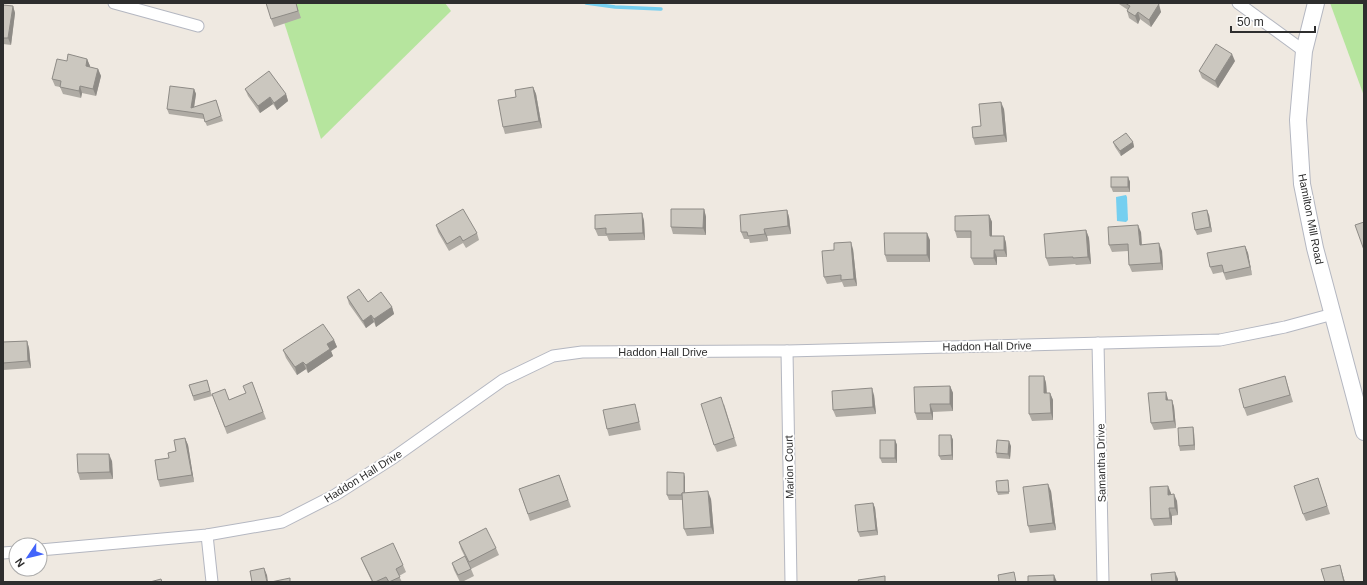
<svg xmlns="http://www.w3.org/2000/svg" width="1367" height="585" font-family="Arial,sans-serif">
	<rect width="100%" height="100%" fill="#efe9e1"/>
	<g fill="#b6e59e">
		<path d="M278,3H445L451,11L321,139Z"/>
		<path d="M1330,3H1364V96Z"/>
	</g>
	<path fill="#75cff0" d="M1126,195L1127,197L1128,220L1126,222L1117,221L1116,197Z"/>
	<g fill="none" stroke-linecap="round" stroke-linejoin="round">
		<path stroke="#75cff0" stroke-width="3.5" d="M586,3L615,7L661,9"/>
		<g stroke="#b4b7c1" stroke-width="13">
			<g id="minor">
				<path d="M114,3L198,26"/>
				<path d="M1238,3L1304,51"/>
				<path d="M1098,343L1103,582"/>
				<path d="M787,351L791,582"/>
				<path d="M207,535L212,582"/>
				<path d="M40,550L207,535L282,522L335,495L393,458L503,380L553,356L582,352L787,351L1220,340L1285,327L1333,314"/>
				<path d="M3,553L16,552"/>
			</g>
		</g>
		<g stroke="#b4b7c1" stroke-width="18">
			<path id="secondary" d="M1316,3L1304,51L1298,120L1302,184L1315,248L1364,432"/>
		</g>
		<use href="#minor" stroke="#fff" stroke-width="11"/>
		<use href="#secondary" stroke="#fff" stroke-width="16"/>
	</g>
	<g fill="#afaba4">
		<path d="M296,3L301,18L274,27L271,19Z"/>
		<path d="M1118,3H1156L1161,12L1151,27L1140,19L1138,24L1129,18L1127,11L1128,10L1119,4Z"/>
		<path d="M3,5L13,6L15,13L11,45L3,44Z"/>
		<path d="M87,59L90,66V67L98,69L101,76L96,96L82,93L81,98L63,94L60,87L55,86L52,79L67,61Z"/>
		<path d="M1235,61L1218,88L1202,78L1199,71Z"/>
		<path d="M533,87L536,94L542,128L505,134L503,127L516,97Z"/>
		<path d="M194,89L196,94L194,108L216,100L223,121L207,126L204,119L169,114L167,109Z"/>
		<path d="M245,89L286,94L288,101L277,110L273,104L260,113L248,96Z"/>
		<path d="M1004,109L1007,142L975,145L973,138L981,126Z"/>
		<path d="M1113,142H1133L1134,147L1121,156L1115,147Z"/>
		<path d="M1128,177L1130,182V192H1113L1111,187Z"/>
		<path d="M704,209L706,217V235L673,234L671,227Z"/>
		<path d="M787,210L789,217L791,234L767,236L768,241L750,243L749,239H744L741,232Z"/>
		<path d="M642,213L644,221L645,240L609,241L607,236H598L595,229Z"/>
		<path d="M989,215L992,222V236H1004L1006,243L1007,257H997V265H974L971,258V238H957L955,231Z"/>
		<path d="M1209,215L1212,232L1197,235L1195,230Z"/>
		<path d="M436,225L477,233L479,240L466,248L463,243L449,251L438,232Z"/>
		<path d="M1086,230L1089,238L1091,264L1076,265L1075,264L1049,266L1046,258Z"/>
		<path d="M1141,232L1142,245L1162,251L1163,270L1132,272L1129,265L1128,251L1112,252L1109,245Z"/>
		<path d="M930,240V262H887L885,255Z"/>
		<path d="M1245,246L1248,253L1252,275L1226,280L1223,272L1213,274L1210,267Z"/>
		<path d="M853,249L857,286L844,287L842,282L827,284L824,277Z"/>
		<path d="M347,297L392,307L394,314L376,327L374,322L366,328L349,304Z"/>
		<path d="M334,340L337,347L331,351L333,356L308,373L306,369L297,375L286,358L283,350Z"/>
		<path d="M3,341V342L27,341L29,348L31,368L3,370Z"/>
		<path d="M1044,376L1046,383L1047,393H1050L1053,400V420L1032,421L1029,414Z"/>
		<path d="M1285,376L1293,402L1247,416L1244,408Z"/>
		<path d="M207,380L212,396L194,401L189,385Z"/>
		<path d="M252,382L266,419L227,434L212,394L229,400L246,393Z"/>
		<path d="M950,386L953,393V411L933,412V420H917L915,413Z"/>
		<path d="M874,395L876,414L836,417L833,410Z"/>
		<path d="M1168,399V400H1172L1174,407L1176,428L1154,430L1151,423Z"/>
		<path d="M724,404L737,446L717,452L714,445Z"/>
		<path d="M637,411L641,430L609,436L607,429Z"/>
		<path d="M1193,427L1194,432L1195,450L1180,451L1179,446Z"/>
		<path d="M951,435L953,440V460H941L939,456Z"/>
		<path d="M185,438L188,445L194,482L160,487L158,480L169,458L176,451Z"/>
		<path d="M895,440L897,445V463H882L880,458Z"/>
		<path d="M1011,446L1010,459L997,458L996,453Z"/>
		<path d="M112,461L113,479L80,480L78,473Z"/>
		<path d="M559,475L571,507L530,521L519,489Z"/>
		<path d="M685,477V493L711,499L714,534L687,536L684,529L682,500H669L667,495Z"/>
		<path d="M1318,478L1330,514L1306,521L1303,514Z"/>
		<path d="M1008,480V482L1009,494L998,495L997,492Z"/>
		<path d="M1051,491L1056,530L1030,533L1028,526Z"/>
		<path d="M1171,493V494L1177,501L1178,515L1172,516V525L1154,526L1151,519Z"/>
		<path d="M873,503L875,508L878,535L860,537L858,532Z"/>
		<path d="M459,542L496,548L499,555L471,569L461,549Z"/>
		<path d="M361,558L403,565L406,572L399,576L402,582H372L364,565Z"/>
		<path d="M452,563L471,569L474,576L462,582H460L454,570Z"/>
	</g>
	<g fill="#8e8b86">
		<path d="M1159,4L1161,12L1151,27L1149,20Z"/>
		<path d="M13,6L15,13L11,45L8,38Z"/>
		<path d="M1138,12L1140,19L1138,24L1135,16Z"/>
		<path d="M1232,54L1235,61L1218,88L1215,81Z"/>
		<path d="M87,59L90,66L88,73L86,66Z"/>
		<path d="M98,69L101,76L96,96L93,89Z"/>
		<path d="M80,86L82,93L81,98L79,91Z"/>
		<path d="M533,87L536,94L542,128L539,121Z"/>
		<path d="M194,89L196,94L193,113L191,108Z"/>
		<path d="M286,94L288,101L277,110L274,103Z"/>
		<path d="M270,97L273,104L260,113L258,106Z"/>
		<path d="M1001,102L1004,109L1007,142L1004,135Z"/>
		<path d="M1133,142L1134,147L1121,156L1120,151Z"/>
		<path d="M1128,177L1130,182V192L1128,187Z"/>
		<path d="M704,209L706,217V235L703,228Z"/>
		<path d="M787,210L789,217L791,234L788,226Z"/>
		<path d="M1207,210L1209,215L1212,232L1210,227Z"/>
		<path d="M642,213L644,221L645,240L643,233Z"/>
		<path d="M989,215L992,222V243L990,236Z"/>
		<path d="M1138,225L1141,232L1142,252L1140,245Z"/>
		<path d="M764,229L767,236L768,241L765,234Z"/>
		<path d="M1086,230L1089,238L1091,264L1088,257Z"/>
		<path d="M927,233L930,240V262L927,255Z"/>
		<path d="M1004,236L1006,243L1007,257L1004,250Z"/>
		<path d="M851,242L853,249L857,286L854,279Z"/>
		<path d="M1159,243L1162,251L1163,270L1161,263Z"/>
		<path d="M1245,246L1248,253L1252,275L1250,267Z"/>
		<path d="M994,250L997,257V265L994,258Z"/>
		<path d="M392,307L394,314L376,327L374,319Z"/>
		<path d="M371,315L374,322L366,328L363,321Z"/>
		<path d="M334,340L337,347L331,351L333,356L308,373L306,365L327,344Z"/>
		<path d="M27,341L29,348L31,368L28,361Z"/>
		<path d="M303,362L306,369L297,375L295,367Z"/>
		<path d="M1044,376L1046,383L1047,400L1044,393Z"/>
		<path d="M950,386L953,393V411L950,404Z"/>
		<path d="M872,388L874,395L876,414L873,407Z"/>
		<path d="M1166,392L1168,399L1169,407L1166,400Z"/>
		<path d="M1050,393L1053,400V420L1051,413Z"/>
		<path d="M1172,400L1174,407L1176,428L1174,421Z"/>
		<path d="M930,404L933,412V420L931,413Z"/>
		<path d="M1193,427L1194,432L1195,450L1194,445Z"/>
		<path d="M951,435L953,440V460L952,455Z"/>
		<path d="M185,438L188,445L194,482L192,475Z"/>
		<path d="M895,440L897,445V463L895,458Z"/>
		<path d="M1009,441L1011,446L1010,459L1008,454Z"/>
		<path d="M109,454L112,461L113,479L110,472Z"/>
		<path d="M684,473L685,477V500L684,495Z"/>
		<path d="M1048,484L1051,491L1056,530L1053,523Z"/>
		<path d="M1168,486L1171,493V502L1168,495Z"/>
		<path d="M708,491L711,499L714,534L711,527Z"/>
		<path d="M1174,494L1177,501L1178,515L1175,508Z"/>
		<path d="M873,503L875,508L878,535L876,530Z"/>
		<path d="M1169,508L1172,516V525L1170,518Z"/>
		<path d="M1340,565L1342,572L1345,582H1344Z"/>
		<path d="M264,568L267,575L268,582H267Z"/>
		<path d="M1175,572L1178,579V582H1176Z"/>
		<path d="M1054,575L1057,582H1054Z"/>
	</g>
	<g fill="#cbc7bf" stroke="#8e8b86">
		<path d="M266,3H296L298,11L271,19Z"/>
		<path d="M1125,3H1156L1159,4L1149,20L1138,12L1135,16L1127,11L1130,6Z"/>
		<path d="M3,5L13,6L8,38H3Z"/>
		<path d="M1216,44L1232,54L1215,81L1199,71Z"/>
		<path d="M68,54L87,59L86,66L98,69L93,89L80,86L79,91L60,87L61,81L52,79L57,59L67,61Z"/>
		<path d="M269,71L286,94L274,103L270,97L258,106L245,89Z"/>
		<path d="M170,86L194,89L191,108L216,100L221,116L205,122L203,114L167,109Z"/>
		<path d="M533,87L539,121L503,127L498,100L516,97L515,90Z"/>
		<path d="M1001,102L1004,135L973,138L972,127L981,126L979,104Z"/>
		<path d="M1126,133L1133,142L1120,151L1113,142Z"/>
		<rect x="1111" y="177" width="17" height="10"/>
		<path d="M463,209L477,233L463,241L460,236L447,244L436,225Z"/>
		<path d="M671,209H704L703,228L671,227Z"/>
		<path d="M787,210L788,226L764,229L765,234L748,236L747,232H741L740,215Z"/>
		<path d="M1207,210L1210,227L1195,230L1192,213Z"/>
		<path d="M642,213L643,233L606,234V228L595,229V215Z"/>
		<path d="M989,215L990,236H1004V250H994V258H971V231H955V216Z"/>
		<path d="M1364,222V250L1355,225Z"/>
		<path d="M1138,225L1140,245L1159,243L1161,263L1129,265L1128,244L1109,245L1108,227Z"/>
		<path d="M1086,230L1088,257L1073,258V257L1046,258L1044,234Z"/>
		<path d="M884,233H927V255H885Z"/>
		<path d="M851,242L854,279L841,280V275L824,277L822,251L834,250V243Z"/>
		<path d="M1245,246L1250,267L1224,273L1222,265L1210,267L1207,253Z"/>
		<path d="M359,289L368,302L381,292L392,307L374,319L371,315L363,321L347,297Z"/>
		<path d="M323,324L334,340L327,344L330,349L306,365L303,362L295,367L283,350Z"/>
		<path d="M27,341L28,361L3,363V342Z"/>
		<path d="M1029,376H1044V393H1050L1051,413L1029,414Z"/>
		<path d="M1285,376L1290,395L1244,408L1239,389Z"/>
		<path d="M207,380L210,391L193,396L189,385Z"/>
		<path d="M252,382L263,412L225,427L212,394L225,389L229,400L246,393L243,386Z"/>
		<path d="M950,386V404H930L931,413H915L914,387Z"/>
		<path d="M872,388L873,407L833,410L832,391Z"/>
		<path d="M1166,392V400H1172L1174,421L1151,423L1148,393Z"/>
		<path d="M721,397L734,438L714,445L701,404Z"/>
		<path d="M635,404L639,422L607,429L603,410Z"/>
		<path d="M1193,427L1194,445L1179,446L1178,428Z"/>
		<path d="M939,435H951L952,455L939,456Z"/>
		<path d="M185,438L192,475L158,480L155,460L169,458L168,453L176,451L174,440Z"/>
		<rect x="880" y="440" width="15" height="18"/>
		<path d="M997,440L1009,441L1008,454L996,453Z"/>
		<path d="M77,454H109L110,472L78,473Z"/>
		<path d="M667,472L684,473V493H682V495H667Z"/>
		<path d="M559,475L568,500L528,514L519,489Z"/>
		<path d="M1318,478L1327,506L1303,514L1294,486Z"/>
		<path d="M1008,480L1009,492H997L996,481Z"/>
		<path d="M1048,484L1053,523L1028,526L1023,487Z"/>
		<path d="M1168,486V495L1174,494L1175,508H1169L1170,518L1151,519L1150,487Z"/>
		<path d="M708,491L711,527L684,529L682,493Z"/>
		<path d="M873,503L876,530L858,532L855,505Z"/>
		<path d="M486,528L496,548L469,562L459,542Z"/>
		<path d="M393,543L403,565L396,569L400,577L389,582L386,577L375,582H373L361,558Z"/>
		<path d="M465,556L471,569L458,575L452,563Z"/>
		<path d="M1340,565L1344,582H1325L1321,569Z"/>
		<path d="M264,568L267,582H252L250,571Z"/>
		<path d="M1014,572L1016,582H999L998,575Z"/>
		<path d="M1175,572L1176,582H1152L1151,574Z"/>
		<path d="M1054,575V582H1028V576Z"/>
		<path d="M885,576V582H859L858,580Z"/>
		<path d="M290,578V582H271Z"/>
		<path d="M161,579L162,582H150Z"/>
	</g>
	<g text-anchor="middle" stroke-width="4" stroke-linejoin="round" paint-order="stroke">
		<g font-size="11" fill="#2e2e2e" stroke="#fff">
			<text transform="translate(1311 219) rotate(79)" y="4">Hamilton Mill Road</text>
			<text transform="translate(987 346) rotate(-1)" y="4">Haddon Hall Drive</text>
			<text x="663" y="356">Haddon Hall Drive</text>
			<text transform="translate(1101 463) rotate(-91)" y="4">Samantha Drive</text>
			<text transform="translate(789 467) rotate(-91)" y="4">Marion Court</text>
			<text transform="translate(363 476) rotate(-32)" y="4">Haddon Hall Drive</text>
		</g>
	</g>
	<rect width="1367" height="585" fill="none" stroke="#2e2e2e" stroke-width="8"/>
	<g transform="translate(28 557) rotate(235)"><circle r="19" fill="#ffffff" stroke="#ababab"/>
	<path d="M0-3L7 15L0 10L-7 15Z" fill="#4264fb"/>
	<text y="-6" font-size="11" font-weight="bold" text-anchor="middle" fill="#2e2e2e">N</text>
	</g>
	<path d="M1231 26v6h84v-6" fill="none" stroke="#2e2e2e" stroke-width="2"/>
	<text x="1237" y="26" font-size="12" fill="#2e2e2e" stroke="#ffffff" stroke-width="3" paint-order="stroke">50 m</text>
</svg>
